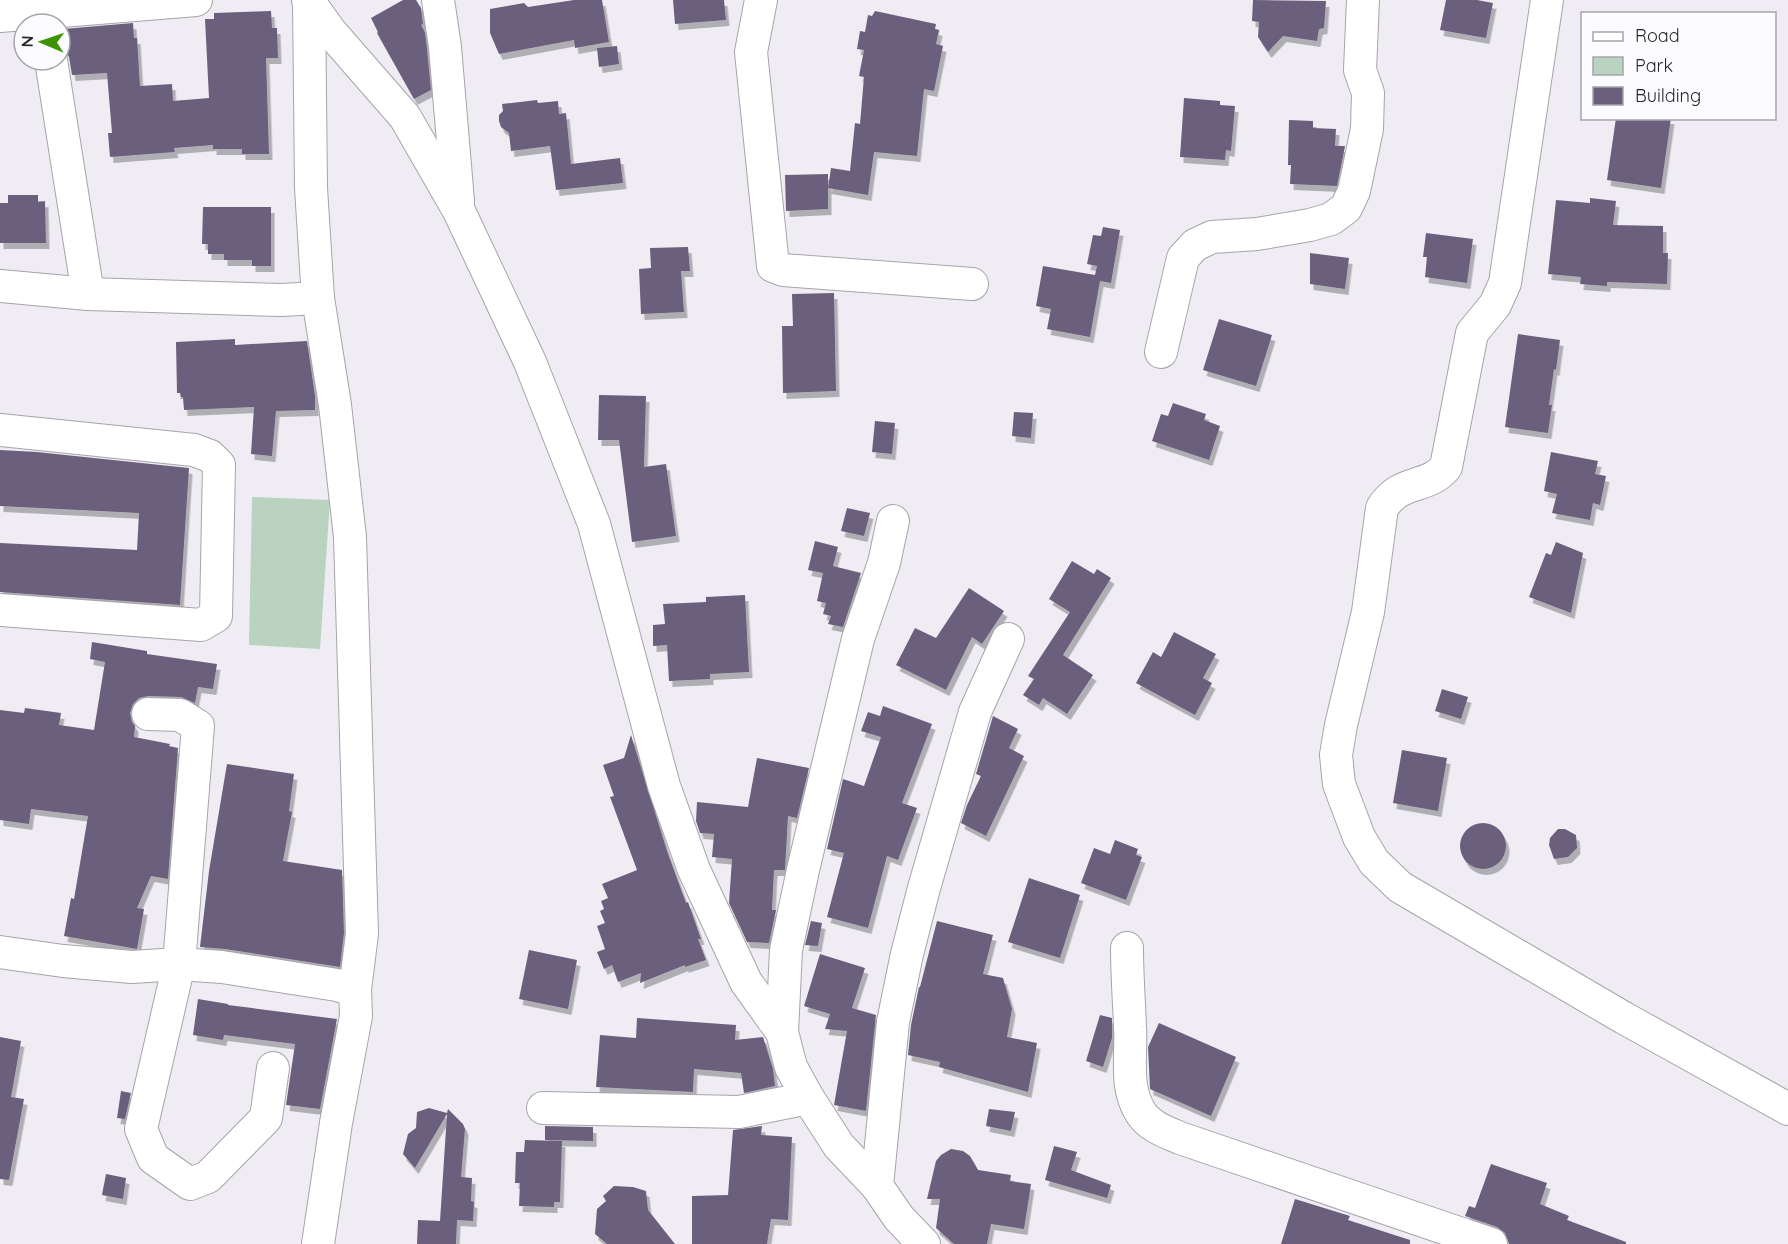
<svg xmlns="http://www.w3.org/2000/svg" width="1788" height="1244" font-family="Quicksand,sans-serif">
	<defs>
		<filter id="shadow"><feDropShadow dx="3.5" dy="6" stdDeviation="0" flood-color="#0004"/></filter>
	</defs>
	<rect width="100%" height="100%" fill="#efedf3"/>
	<path fill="#bad2c0" d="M252,497L330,500L320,649L249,645Z"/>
	<g fill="#6b5f7d" filter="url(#shadow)">
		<path d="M403,0H416L421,8L423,24L421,25L425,32L427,49L431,90L414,99L377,33L378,32L371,18Z"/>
		<path d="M574,0H602L609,42L575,48L574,40L499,54L490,33V9L524,3L528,7Z"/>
		<path d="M673,0H724L726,20L675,24Z"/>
		<path d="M1253,0L1326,1L1324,28L1319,29L1317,41L1283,36L1268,52L1258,37L1259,22L1252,21Z"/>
		<path d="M1446,0H1477L1493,3L1486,38L1440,30Z"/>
		<path d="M271,11L272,28H277L278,58H266L269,154H242V149H213V145L174,148L175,152L110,157L108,133H112L107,73L72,75L69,57L64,48L63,29L133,23L134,38H137L140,86L172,84L173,101L209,98L205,19H214V13Z"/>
		<path d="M875,11L936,24L935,29L939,30L936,44L943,46L934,91L924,89L917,156L874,152L868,195L828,188L831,168L850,171L855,123L860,124L864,77L859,76L864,50L857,49L860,31L865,32L868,15L872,16Z"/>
		<path d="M617,46L619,64L599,67L597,48Z"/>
		<path d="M1184,98L1220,101V105L1235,106L1231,151L1226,150L1225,160L1180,157Z"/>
		<path d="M537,100L538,103L558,101L559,114L566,113L571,164L620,158L623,183L556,190L550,146L511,151L509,133L501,127L499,121V115L503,111L502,104Z"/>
		<path d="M1616,118H1671L1661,188L1607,180Z"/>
		<path d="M1289,120L1313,121V128L1336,129L1335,146H1345L1337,186L1290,184L1291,165H1288Z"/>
		<path d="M828,174V209L786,211L785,175Z"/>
		<path d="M8,195H38V202L45,201L46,243H0V203H8Z"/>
		<path d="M1590,198L1616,201L1613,225L1663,226V253H1668L1667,284L1607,282V286L1580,284L1581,277L1548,274L1556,200L1590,203Z"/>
		<path d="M203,207H271V266H252V260H224V254H208V244H202Z"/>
		<path d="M1103,227L1120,230L1111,283L1100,281L1090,337L1047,329L1051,309L1036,306L1043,266L1095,275L1097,266L1087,264L1093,235L1101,236Z"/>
		<path d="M1426,233L1473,239L1467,283L1425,277L1427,257H1423Z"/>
		<path d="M688,247L690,271H681L684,312L641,314L639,269L651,268L650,248Z"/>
		<path d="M1310,253L1349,258L1345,289L1310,284Z"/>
		<path d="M834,293L836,391L783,393L782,326H793L792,294Z"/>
		<path d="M1219,319L1272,335L1256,386L1203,370Z"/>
		<path d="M1518,334L1560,340L1556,370L1554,369L1549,405H1552L1548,433L1505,427Z"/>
		<path d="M235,339V345L307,341L315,396V410L276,411L272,456L251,454L254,407L184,410L183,397H181L180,393H177L176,342Z"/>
		<path d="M599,395L646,396L644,467L666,464L676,536L632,542L619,440H598Z"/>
		<path d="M1173,403L1206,414L1204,420L1220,426L1209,460L1152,441L1161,414L1168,416Z"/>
		<path d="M1014,412L1033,413L1031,438L1012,436Z"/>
		<path d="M875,421L895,423L892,454L872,452Z"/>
		<path d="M0,450L37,452L189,468L180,605L0,592V543L137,550L139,513L0,506Z"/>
		<path d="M1551,452L1598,461L1595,474L1606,476L1600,505L1593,503L1590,520L1552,513L1557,494L1544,491Z"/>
		<path d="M847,508L870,513L864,536L841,531Z"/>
		<path d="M815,541L838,547L833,566L861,573L843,627L828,624L831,616L823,614L826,603L817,601L823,573L808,570Z"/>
		<path d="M1556,542L1583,553L1571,613L1529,597L1546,553L1551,555Z"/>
		<path d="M1072,561L1094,574L1097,569L1111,578L1063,655L1093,675L1067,714L1043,698L1039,705L1023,695L1034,679L1028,676L1070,612L1049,599Z"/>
		<path d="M969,588L1004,611L982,644L972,637L946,690L896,665L915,628L936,638Z"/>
		<path d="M745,595L749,672L710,674V679L669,681L667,645L653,646V625L665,624L663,604L706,602V597Z"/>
		<path d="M1174,632L1216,654L1203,678L1212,683L1195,715L1136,683L1153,652L1161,657Z"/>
		<path d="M92,642L147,651V654L217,664L213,689L198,687L195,703L181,697L148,696L139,698L133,704L130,713L132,722L135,726L134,737L170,744L169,746L178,748L168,879L151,876L137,908L144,909L137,949L64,936L71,898L74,899L88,816L31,809L29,824L0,820V710L24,713L25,708L61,713L59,725L94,730L105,662L90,659Z"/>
		<path d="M1442,689L1468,697L1461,719L1435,711Z"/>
		<path d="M883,706L932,724L902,803L917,808L898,860L887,856L868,928L827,917L844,853L827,849L843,779L864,786L881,737L861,731L868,712L880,716Z"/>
		<path d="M993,716L1018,729L1009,748L1024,756L986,836L961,823L967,805L981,776L976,774Z"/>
		<path d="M631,735L667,851L686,903L688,902L701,939H698L706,960L685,967V965L640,983L641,973L618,982L612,965L604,969L597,952L605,949L597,926L605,923L600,911L604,909L601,901L608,898L602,884L637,870L610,797L614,796L603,765L624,758Z"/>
		<path d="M1402,750L1447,758L1438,811L1393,803Z"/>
		<path d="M757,758L809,768L797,818L788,816L785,870H774L772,910H776L769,943L747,942L729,903L732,859L712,857L714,834L700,833L696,821L697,802L748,807Z"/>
		<path d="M227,764L294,774L289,811L292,812L283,861L342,870L344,933L340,967L225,949L200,947L209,871Z"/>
		<circle cx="1483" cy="846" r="23"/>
		<path d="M1558,829H1565L1576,835L1577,848L1568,857L1554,859L1549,845L1550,838Z"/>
		<path d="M1115,840L1138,849L1136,855L1142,857L1126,900L1081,883L1094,848L1110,854Z"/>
		<path d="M1029,878L1080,895L1060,958L1008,942Z"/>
		<path d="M811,921L822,923L818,946L805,945Z"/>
		<path d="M937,921L993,935L983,974L1003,978L1012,1009L1007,1037L1037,1043L1028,1092L939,1067L940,1062L908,1055L911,1025L919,987H920Z"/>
		<path d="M529,950L577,960L568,1009L519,999Z"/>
		<path d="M820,954L865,968L852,1008L876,1015L866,1111L834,1105L847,1031L825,1029L830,1014L804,1006Z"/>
		<path d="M198,999L228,1004V1005L337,1019L320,1109L286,1105L295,1044L224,1035L223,1040L193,1035Z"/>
		<path d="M1100,1015L1112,1018V1038L1103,1067L1086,1061Z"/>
		<path d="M637,1018L736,1025L735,1040L763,1037L773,1069L775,1086L744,1093L741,1073L694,1069L693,1092L596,1087L600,1035L636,1038Z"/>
		<path d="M1159,1023L1236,1057L1211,1116L1150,1089L1148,1047Z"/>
		<path d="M0,1037L21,1041L11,1097L24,1099L9,1180L0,1179Z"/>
		<path d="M121,1091L131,1093L125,1119L117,1118Z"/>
		<path d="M429,1108L447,1113L448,1109L463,1124L465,1129L461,1177L472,1178L471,1201L474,1202L473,1221L457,1220L456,1244H417L418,1220L440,1221L447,1114L415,1168L403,1154L408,1134L416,1128L417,1112Z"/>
		<path d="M989,1109L1015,1112L1011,1131L986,1126Z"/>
		<path d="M545,1126L593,1127V1141L545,1140Z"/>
		<path d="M762,1126L761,1135L792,1137L788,1220L771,1219L767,1244H692V1196L728,1195L733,1130Z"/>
		<path d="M525,1140L562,1141L560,1202H554V1207L519,1206L520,1183H515L516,1152H524Z"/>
		<path d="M1054,1146L1077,1152L1071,1170L1111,1185L1107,1198L1045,1180Z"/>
		<path d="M951,1149L963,1151L970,1156L978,1170L1011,1175L1010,1181L1031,1184L1024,1229L991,1224L987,1244H954L936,1228L940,1199H927L936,1161L941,1155Z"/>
		<path d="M1491,1164L1547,1183L1540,1204L1569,1216L1567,1220L1626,1242V1244H1509L1505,1233L1497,1227L1465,1216L1469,1206L1475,1208Z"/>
		<path d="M106,1174L126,1178L123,1199L102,1195Z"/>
		<path d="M614,1186L633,1187L646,1191L648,1210L675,1244H607L595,1234L597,1209L606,1201L603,1196Z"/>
		<path d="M1295,1199L1350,1216L1348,1220L1410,1240V1244H1281Z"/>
	</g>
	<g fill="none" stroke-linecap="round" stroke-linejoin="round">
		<g stroke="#a6a4a9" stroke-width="34">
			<g id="minor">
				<path d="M308,0L330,31L405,117L459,211L530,362L594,524L664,786L694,870L746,982L782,1032L791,1067L808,1098L839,1146L877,1186L899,1218L924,1244"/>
				<path d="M438,0L445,47L458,201"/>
				<path d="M761,0L751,52L773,266L783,270L972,284"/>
				<path d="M1547,0L1505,283L1495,305L1472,333L1446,467C1427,490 1401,478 1382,508L1368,612L1341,725L1336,755L1339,784L1359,837L1374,862L1400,887L1624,1018L1788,1109"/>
				<path d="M0,16L196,0"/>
				<path d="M51,60L88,294"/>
				<path d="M0,286L88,294L281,300L318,298L311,188L309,1"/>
				<path d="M318,298L335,405L350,537L362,934L355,990"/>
				<path d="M1161,352L1183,258L1195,245L1212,237L1257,234L1310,225L1331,219L1346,208L1354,191L1367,129L1368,93L1360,70L1363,0"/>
				<path d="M0,430L194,450L210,456L219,465L216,616L201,625L0,610"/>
				<path d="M148,714L180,715L198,726L179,964L141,1129L153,1158L190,1184L208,1177L266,1118L273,1068"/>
				<path d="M1127,948C1127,974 1129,1000 1130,1027C1132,1056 1124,1087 1141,1113C1149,1126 1166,1132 1180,1138L1491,1244"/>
				<path d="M0,952L63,961L132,967L179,964L222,967L337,985L355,990L356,1016L336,1123L318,1244"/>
				<path d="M782,1032L786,950L803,870L858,639L884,563L893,521"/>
				<path d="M543,1108L739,1112L808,1098"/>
				<path d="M877,1186L893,1022L907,954L924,888L975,712L1008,639"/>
			</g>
		</g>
		<use href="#minor" stroke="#fff" stroke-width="32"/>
	</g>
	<rect x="1581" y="12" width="195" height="108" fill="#fcfbff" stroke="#a6a5a9" stroke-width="1.5"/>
	<rect x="1593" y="32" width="30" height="9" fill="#ffffff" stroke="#a6a5a9" stroke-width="1.5"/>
	<text x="1635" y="42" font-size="18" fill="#252527">Road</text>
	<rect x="1593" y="57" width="30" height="18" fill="#bad2c0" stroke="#a6a5a9" stroke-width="1.5"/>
	<text x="1635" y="72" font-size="18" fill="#252527">Park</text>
	<rect x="1593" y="87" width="30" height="18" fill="#6b5f7d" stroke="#a6a5a9" stroke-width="1.5"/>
	<text x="1635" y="102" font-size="18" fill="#252527">Building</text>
	<g transform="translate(42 42) rotate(272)"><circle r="28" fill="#fcfbff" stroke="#a6a5a9" stroke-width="1.5"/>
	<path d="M0-4.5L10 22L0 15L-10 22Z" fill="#3e9300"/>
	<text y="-9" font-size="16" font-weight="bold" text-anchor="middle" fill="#252527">N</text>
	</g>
</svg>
